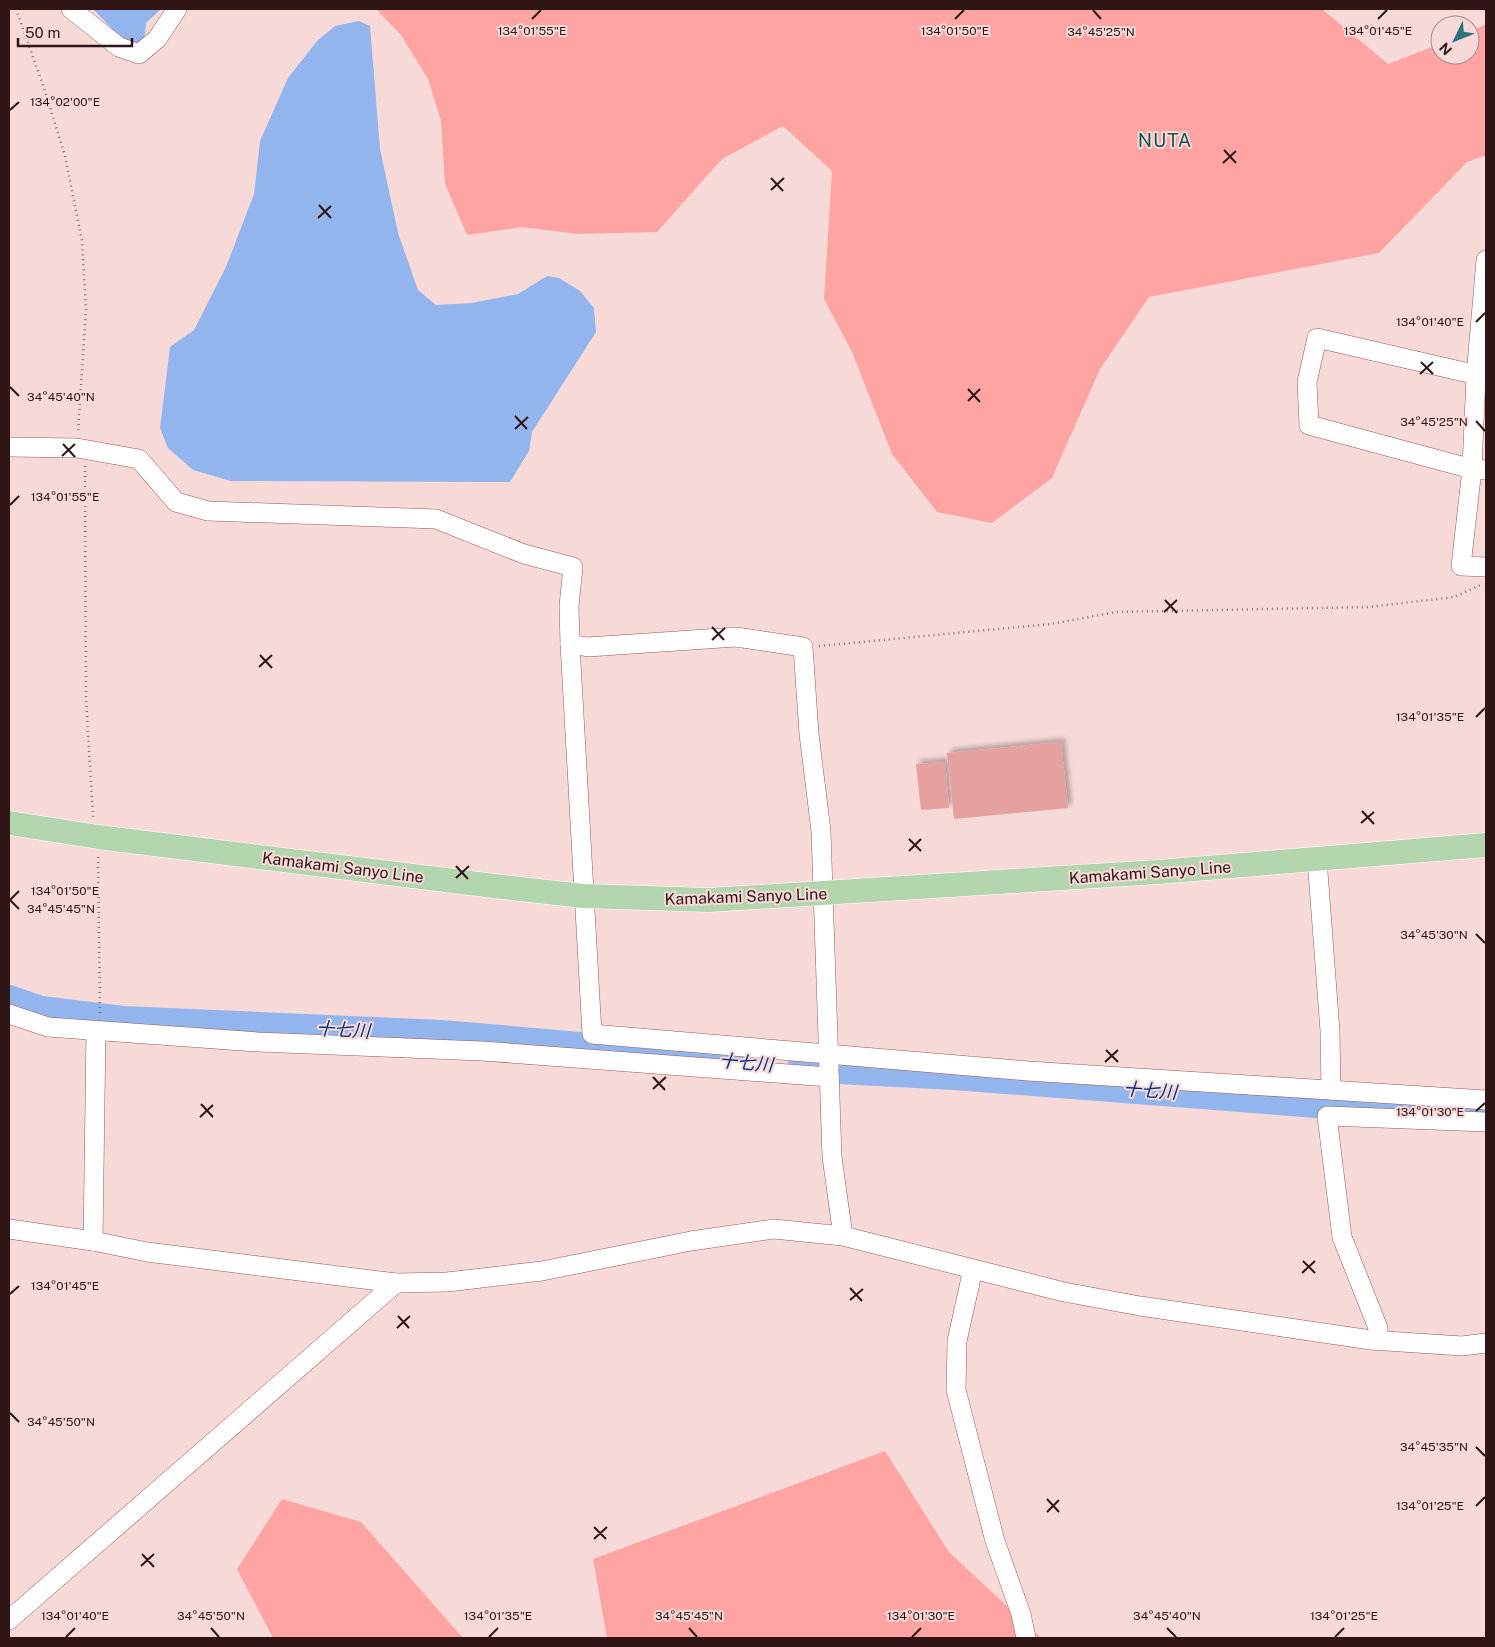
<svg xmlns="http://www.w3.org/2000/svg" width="1495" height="1647" font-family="'Public Sans','Noto Sans JP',sans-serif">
	<defs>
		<filter id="shadow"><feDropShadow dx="4" dy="-4" stdDeviation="2.5" flood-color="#0004"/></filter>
	</defs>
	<rect width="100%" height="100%" fill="#f7d9d8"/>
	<g fill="#ffa4a2">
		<path d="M376,9H1322L1388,64L1440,44V55H1470V32L1486,24V155L1467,162L1379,253L1149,297L1100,369L1052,478L992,523L937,512L892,454L852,352L824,299L832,171L783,126L722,159L657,232L578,234L521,227L467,235L445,184L441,121L428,79L401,35Z"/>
		<path d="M885,1451L949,1552L1041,1638H607L593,1559Z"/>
		<path d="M282,1499L361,1522L463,1638H273L237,1569Z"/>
	</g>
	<g fill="#93b5ed">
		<path d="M93,9H161L146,23L144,43L125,42Z"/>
		<path d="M359,21L370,26L380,149L398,233L418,290L436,305L472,303L518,294L547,276L559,278L580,291L594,308L596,332L532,432L529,451L510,482L231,481L193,470L168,448L160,428L170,347L194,330L226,267L254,194L260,141L288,78L317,41L335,26Z"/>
	</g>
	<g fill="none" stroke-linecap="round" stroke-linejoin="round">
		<g stroke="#93b5ed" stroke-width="28">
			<path d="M9,999L41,1010L123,1020L442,1034L661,1053L758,1064"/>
			<path d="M801,1068L954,1076L1343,1106L1486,1111"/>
		</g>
	</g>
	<g fill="#e6a09e" filter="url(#shadow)">
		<path d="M1061,742L1068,808L954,819L947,753Z"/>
		<path d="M945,762L949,808L921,810L916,764Z"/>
	</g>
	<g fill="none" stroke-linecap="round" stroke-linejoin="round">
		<g stroke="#985958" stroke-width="20">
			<g id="minor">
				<path d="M71,9L119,47L139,54L157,39L177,9"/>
				<path d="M1486,260L1476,376L1472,469L1461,566L1486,567"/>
				<path d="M1486,377L1317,338L1307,382L1309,425L1472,469L1486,470"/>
				<path d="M9,447L77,448L139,459L176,502L208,511L436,519L524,554L573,567L569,606L570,644L592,1034L1028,1071L1486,1100"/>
				<path d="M570,644L588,647L736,637L803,647L809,734L821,831L832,1157L843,1236"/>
				<path d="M1317,859L1330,1031L1331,1090"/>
				<path d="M9,1014L48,1027L258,1042L482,1051L829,1077"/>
				<path d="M9,1229L93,1241L147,1252L396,1283L447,1282L542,1271L691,1241L774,1229L843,1236L1064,1292L1140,1306L1371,1340L1462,1346L1486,1343"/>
				<path d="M93,1241L96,1030"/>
				<path d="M973,1269L957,1341L956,1390L995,1541L1021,1614L1026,1638"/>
				<path d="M1378,1341V1328L1342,1237L1327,1116L1486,1122"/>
				<path d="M9,1620L396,1283"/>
			</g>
		</g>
		<g stroke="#fff" stroke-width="25">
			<path id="major" d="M9,823L98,837L494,886L583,896L709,900L1158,872L1486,845"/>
		</g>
		<g stroke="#8c7070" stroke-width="2.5" stroke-dasharray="1 4" stroke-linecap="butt">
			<path d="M16,9L45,91L65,156L82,241L86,309L78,432"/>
			<path d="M85,466L86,698L93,817"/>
			<path d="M819,646L1051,624L1116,612L1369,607L1454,597L1483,584"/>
			<path d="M98,857L100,1014"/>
		</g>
		<use href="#minor" stroke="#fff" stroke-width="19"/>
		<use href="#major" stroke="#b3d5ad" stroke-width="24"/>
	</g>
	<path fill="none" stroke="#2f1515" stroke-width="2" d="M1093,10L1101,19M532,19L541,10M955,19L964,10M1378,19L1387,10M10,110L19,102M1224,150L1236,163M1223,163L1236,151M771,178L783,191M771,190L784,178M319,205L331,218M318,218L331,206M1476,322L1485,313M1421,362L1433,374M1420,374L1433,362M10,387L19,396M968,389L980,402M968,401L980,389M515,416L527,429M1476,421L1485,431M515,429L528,417M63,444L75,457M62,456L75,444M10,505L19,496M1165,600L1177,613M1164,612L1177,600M712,627L724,640M712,640L725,628M260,655L272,668M259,667L272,655M1476,717L1485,708M1362,811L1374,824M1361,823L1374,812M909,839L921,851M909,851L921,839M456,866L468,879M456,878L469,866M10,900L19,891M10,900L19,909M1476,934L1485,943M1106,1050L1118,1062M1105,1062L1118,1050M653,1077L665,1090M653,1089L666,1077M201,1104L213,1117M1476,1111L1485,1103M200,1117L213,1105M1303,1261L1315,1273M1302,1273L1315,1261M850,1288L862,1301M10,1294L19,1286M850,1300L863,1289M398,1316L409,1328M397,1328L410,1316M10,1413L19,1422M1476,1447L1485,1456M1047,1499L1059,1512M1476,1506L1485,1497M1047,1512L1059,1500M594,1527L606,1539M594,1539L607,1527M142,1554L154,1567M141,1566L154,1554M211,1628L219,1637M689,1628L697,1637M1167,1628L1176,1637M66,1637L75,1628M489,1637L498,1628M912,1637L921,1628M1335,1637L1344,1628"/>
	<g text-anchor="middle" stroke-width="4" stroke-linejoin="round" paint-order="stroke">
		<g font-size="16" fill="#2f1515" stroke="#f7d9d8">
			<text transform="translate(343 867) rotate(7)" y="6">Kamakami Sanyo Line</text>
			<text transform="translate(1150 872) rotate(-4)" y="6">Kamakami Sanyo Line</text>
			<text transform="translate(746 896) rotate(-2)" y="6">Kamakami Sanyo Line</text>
		</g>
		<g font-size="18" font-style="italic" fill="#012f7f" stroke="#f7d9d8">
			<text transform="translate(343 1030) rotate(3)" y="6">十七川</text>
			<text transform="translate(746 1063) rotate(5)" y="6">十七川</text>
			<text transform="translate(1150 1091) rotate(4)" y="6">十七川</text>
		</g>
		<g font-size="19" letter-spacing="1" fill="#185457" stroke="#f7d9d8">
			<text x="1165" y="147">NUTA</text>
		</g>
	</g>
	<g font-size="12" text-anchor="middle" fill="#2f1515" stroke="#f7d9d8" stroke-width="4" stroke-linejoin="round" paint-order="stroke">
		<text x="532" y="35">134°01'55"E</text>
		<text x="955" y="35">134°01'50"E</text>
		<text x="1378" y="35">134°01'45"E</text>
		<text x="1101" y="36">34°45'25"N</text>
		<text x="65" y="106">134°02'00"E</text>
		<text x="1430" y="326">134°01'40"E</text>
		<text x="61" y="401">34°45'40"N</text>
		<text x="1434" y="426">34°45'25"N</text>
		<text x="65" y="501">134°01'55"E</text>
		<text x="1430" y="721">134°01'35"E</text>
		<text x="65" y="895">134°01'50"E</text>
		<text x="61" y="913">34°45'45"N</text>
		<text x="1434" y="939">34°45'30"N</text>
		<text x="1430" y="1116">134°01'30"E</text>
		<text x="65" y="1290">134°01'45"E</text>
		<text x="61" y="1426">34°45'50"N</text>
		<text x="1434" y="1451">34°45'35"N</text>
		<text x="1430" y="1510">134°01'25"E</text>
		<text x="211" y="1620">34°45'50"N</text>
		<text x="689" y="1620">34°45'45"N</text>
		<text x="1167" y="1620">34°45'40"N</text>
		<text x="75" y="1620">134°01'40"E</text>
		<text x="498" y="1620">134°01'35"E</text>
		<text x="921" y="1620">134°01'30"E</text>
		<text x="1344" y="1620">134°01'25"E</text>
	</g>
	<rect width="1495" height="1647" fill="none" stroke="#2f1515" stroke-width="20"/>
	<g transform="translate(1455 40) rotate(227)"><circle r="24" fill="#f7d9d8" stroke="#a78b8a"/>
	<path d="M0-4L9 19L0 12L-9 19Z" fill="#2c767b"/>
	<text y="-8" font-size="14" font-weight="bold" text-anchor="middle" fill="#2f1515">N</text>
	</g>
	<path d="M18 38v8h114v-8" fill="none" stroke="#2f1515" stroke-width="2.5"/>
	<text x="25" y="38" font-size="15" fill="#2f1515" stroke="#f7d9d8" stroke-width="4" paint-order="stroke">50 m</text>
</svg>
